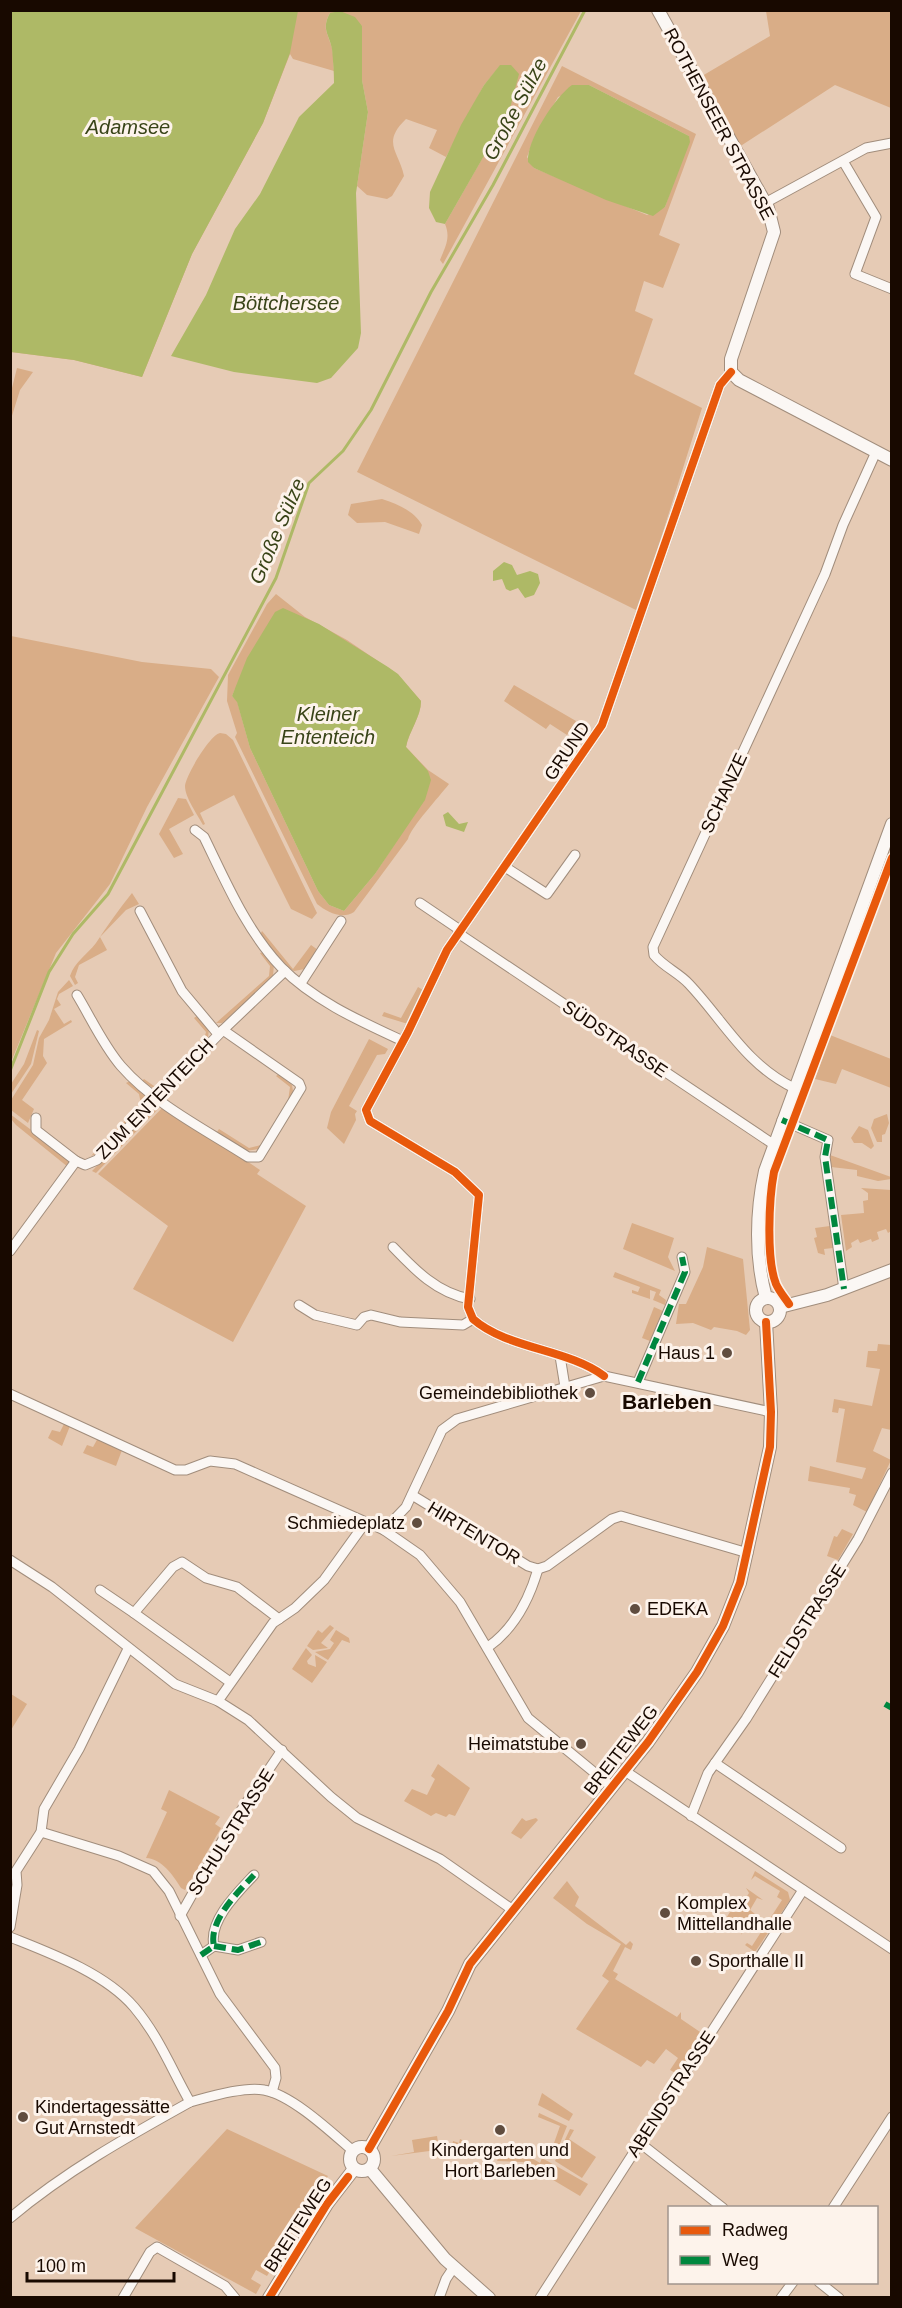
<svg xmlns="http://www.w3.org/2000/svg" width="902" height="2308" font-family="Helvetica,sans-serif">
	<rect width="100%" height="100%" fill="#e6cbb5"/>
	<g fill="#d9ad87" fill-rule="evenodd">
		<path d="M244,11H581L443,264L440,260C445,247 451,238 445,224L499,129L515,92L500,66L484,85L446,157L429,148L437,130L406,119C381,143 399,151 404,176L392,196L387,199L367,195L357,186L368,112L362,80V26L330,13C322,27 327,32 331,45C334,53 333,63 334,71L293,59L290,54L263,123L192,254L142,377L74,360L11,352L10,288Z"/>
		<path d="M766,11H891V108L835,85L739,147L702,76L770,36Z"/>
		<path d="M562,66L696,134L659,235L680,244L663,288L644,281L635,311L653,319L634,374L702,408L638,611L357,472ZM589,85L689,136L665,207L647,215L534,168L527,157L533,141L558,97Z"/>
		<path d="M17,368L33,372L20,390L11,419V392Z"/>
		<path d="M382,499C398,504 414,511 422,525L419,534L385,522L357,523L348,515L351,504Z"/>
		<path d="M276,594L305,617L347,640L397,674L421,701C421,717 409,731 406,747L428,770L449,784C439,797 411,827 408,839L354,912C342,920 327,912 317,904L235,737L237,733L227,701L228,675L267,604ZM235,689L394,845L375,874L344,911L329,905L318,891L250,748L237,701L232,696Z"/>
		<path d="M11,636L142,662L211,669L219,677L147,807L110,884L56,953L11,1062Z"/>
		<path d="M514,685L576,721L567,735L550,724L546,729L504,701Z"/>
		<path d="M220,733L226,734L233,740L317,913L312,919L291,909L234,795L200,813L205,824L203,825C198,815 185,798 185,786C186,775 210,735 220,733Z"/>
		<path d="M178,798L186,799L194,815L169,829L183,854L174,858L159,834Z"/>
		<path d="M132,893L139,904L126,910L100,937L107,950L79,965L75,977L78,983L75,985L70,976C75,961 87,955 96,943C107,926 119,909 132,893Z"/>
		<path d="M262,931L293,969L311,945L318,950L305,969L294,971L286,966L260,935Z"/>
		<path d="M265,952L274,964L273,976L228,1018L222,1023H216L269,976L270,966L260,953Z"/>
		<path d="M69,980L73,986L59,994L57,999L61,1005L54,1009L64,1024L71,1020L72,1022L44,1039L43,1056L47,1063L22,1100L34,1109L28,1123L11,1110V1100L33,1065L39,1038L49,1020L58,992Z"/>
		<path d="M418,987L423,990L408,1024L382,1016L384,1012L401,1018Z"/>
		<path d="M197,1016L209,1029L208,1038L162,1086C154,1090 149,1086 142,1081L144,1079L154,1086L160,1085L204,1039L206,1032L194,1018Z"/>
		<path d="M37,1030L39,1031L31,1064L11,1094V1084L24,1064Z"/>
		<path d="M830,1035L891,1059V1088L842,1069L836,1084L815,1079Z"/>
		<path d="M369,1039L388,1049L385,1054L377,1055L349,1106L357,1111L355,1114L356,1120L344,1144L327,1128L331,1112Z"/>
		<path d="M279,1074L292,1085L294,1097L259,1149L245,1151L217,1132L219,1129L249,1148L261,1145L288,1101L290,1087L276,1076Z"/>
		<path d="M130,1081L146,1096L145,1103L96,1154L83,1159L91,1156L141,1104L139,1094L126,1083Z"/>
		<path d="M155,1106H161L96,1173L92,1171Z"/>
		<path d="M164,1106L260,1170L257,1174L306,1206L233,1342L133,1289L168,1226L98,1174Z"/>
		<path d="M10,1114L71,1160L68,1167L16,1125L11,1119Z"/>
		<path d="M887,1114L889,1123L885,1134L882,1135V1142H877L871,1128L874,1119Z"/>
		<path d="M859,1126L868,1130L874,1146L871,1149L862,1143H854L851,1138Z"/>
		<path d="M830,1155L891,1177V1179L878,1181L857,1176V1170L831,1167Z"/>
		<path d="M861,1188L891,1190V1231L888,1233L886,1229L877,1232L879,1239L872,1242L871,1239L860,1243L858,1239L851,1243L852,1247L846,1251L841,1215L864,1213L863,1201L868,1200V1193Z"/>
		<path d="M632,1223L674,1238L668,1257L675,1271L623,1249Z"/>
		<path d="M830,1226L833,1248L824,1249L825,1255L818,1253L814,1238L817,1237L815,1228Z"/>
		<path d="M707,1247L743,1259L750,1330L746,1335L737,1331L714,1327L711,1330L693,1323L676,1324L679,1304H686L703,1267Z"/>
		<path d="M615,1272L661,1290L659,1295L666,1300L665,1305L653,1300L656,1292L650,1290V1299L632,1293V1290L638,1292L640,1287L613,1277Z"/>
		<path d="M654,1307L663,1311L650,1341L642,1338Z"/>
		<path d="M891,1338V1430L882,1428L873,1451L891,1460L867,1512L853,1505L856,1495L849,1493L850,1488L808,1481L810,1466L862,1479L866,1468L836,1462L845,1409L839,1408L838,1413L832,1412L834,1399L872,1406L880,1369L866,1367L868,1351H877L878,1344L891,1345Z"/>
		<path d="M64,1424L70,1426L62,1446L48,1438L52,1430L60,1432Z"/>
		<path d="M98,1438L122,1450L116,1466L83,1453L87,1445L93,1447Z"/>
		<path d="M842,1529L853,1534L838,1560L827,1556L834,1536L837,1537Z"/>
		<path d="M330,1625L334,1628L321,1643L328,1648L313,1650L307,1646L318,1630L322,1633Z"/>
		<path d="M336,1630L349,1638L350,1643L342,1640L328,1660L315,1652L330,1649L334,1643L330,1640Z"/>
		<path d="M306,1648L312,1655L307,1661L308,1664L316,1667L315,1655L327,1662L312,1683L292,1669Z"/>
		<path d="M11,1694L27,1704L11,1730Z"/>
		<path d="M438,1764L470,1788L455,1816L449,1814L446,1817L436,1813L431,1816L404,1801L412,1789L427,1795L435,1779L431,1776Z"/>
		<path d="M169,1790L220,1817L215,1824L221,1828L185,1890L181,1888C173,1875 162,1859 146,1858L167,1812L161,1809Z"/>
		<path d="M522,1818L526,1821L536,1818L538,1820L521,1839L511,1833Z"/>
		<path d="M755,1871L788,1892L790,1900L755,1952L745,1945L747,1943L752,1946L782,1900L777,1897L780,1891L755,1876L751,1880Z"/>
		<path d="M567,1881L579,1897L575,1906L626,1945L630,1941L633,1944L631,1950L625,1947L613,1971L618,1974L615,1979L677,2017L681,2012V2019L703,2034L677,2074L670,2070L678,2058L666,2049L654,2064L647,2060L641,2067L576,2029L609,1981L602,1976L621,1944L587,1924L553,1898Z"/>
		<path d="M746,1888L763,1900L757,1898L750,1910L755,1914L741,1935L743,1929L727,1919L723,1923L737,1901L742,1904L749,1893Z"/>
		<path d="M542,2093L573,2114L569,2121L538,2105Z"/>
		<path d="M539,2113L567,2126L559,2146L554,2143L560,2126L538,2117Z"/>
		<path d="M227,2129L328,2176L267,2276L256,2270L251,2279L261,2285L256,2294L135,2228Z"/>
		<path d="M570,2129L574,2130L569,2139L596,2157L582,2178L555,2161Z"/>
		<path d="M437,2136L439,2148L452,2146L453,2141L459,2143L460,2139L468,2143L466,2149L460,2147L391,2156L414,2152L412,2140Z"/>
		<path d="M502,2148L513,2152L515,2148L540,2163L542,2158L588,2184L580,2196L523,2162L497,2161Z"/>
	</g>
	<g fill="#aeb966">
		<path d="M11,10L298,11L290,53L263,123L192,254L142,377L74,360L11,352Z"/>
		<path d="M340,11L355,17L362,26V80L368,112L356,193L361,333L358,348L331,378L317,383L234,372L171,356L206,295L235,229L260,194L299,117L334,83C334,72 333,60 332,49C329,34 321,29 330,13Z"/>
		<path d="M500,65H511L519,74L509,112L445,224L436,222L429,208L430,192L461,125L484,85Z"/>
		<path d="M572,85H589L689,136L690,142L665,207L653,216L606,200L534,168L528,162C526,141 555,97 572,85Z"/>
		<path d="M504,562L512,565L517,575L530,571L538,574L540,583L534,595L525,598L518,588L510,591L506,589L502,579L493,581V571Z"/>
		<path d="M283,608L319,624L388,667L398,674L421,701C421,717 409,731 406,747L428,771L431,780L425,800L375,874L344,911L329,905L318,891L250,748L237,702L232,696L247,658L275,612Z"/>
		<path d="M448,812L459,824L468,822L464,832L446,826L443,815Z"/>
	</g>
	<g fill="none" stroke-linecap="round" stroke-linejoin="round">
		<path stroke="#aeb966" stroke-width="3" d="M10,1071L49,972L73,934L108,894L276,578L309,483L343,451L371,410L431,292L493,185L585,10"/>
		<g stroke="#a18d7c" stroke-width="11">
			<g id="minor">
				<path d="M843,161L876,217L855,274L892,289"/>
				<path d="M765,203L866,148L892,143"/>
				<path d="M195,830L204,837C226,882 246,930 281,967C314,1001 362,1022 403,1041"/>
				<path d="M505,867L547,894L575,855"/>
				<path d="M420,903L460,930"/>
				<path d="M140,911L182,991L218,1034"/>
				<path d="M458,933L773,1144"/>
				<path d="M301,983L341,921"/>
				<path d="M77,995C91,1018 103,1045 121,1066C154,1104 206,1130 248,1157H259L301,1088L299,1083L223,1030"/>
				<path d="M794,1088C745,1064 724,1021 689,984C679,973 664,967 654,955L653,947L825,574L843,525L876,452"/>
				<path d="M36,1118V1130L76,1161"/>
				<path d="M782,1120L828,1140L825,1157L844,1289"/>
				<path d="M393,1247C415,1270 437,1293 470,1299"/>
				<path d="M10,1251L76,1161L85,1165L97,1160L223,1030L285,971"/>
				<path d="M299,1305L315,1315L357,1325L364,1317L371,1315L400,1322L463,1325L473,1319"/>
				<path d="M560,1356L565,1387"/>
				<path d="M604,1376C568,1349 507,1349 473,1319L468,1307L479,1195L455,1172L370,1121L366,1110L408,1032L447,950L602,725L720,385L731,372"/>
				<path d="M638,1382L685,1272L682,1257"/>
				<path d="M10,1394L175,1470H186L210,1461L235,1464L384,1530L420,1555L460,1602L528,1718L612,1787"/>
				<path d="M412,1495L528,1566L538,1569L547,1566L612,1519L621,1516L748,1553"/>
				<path d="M384,1530L406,1507L442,1430L457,1419L604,1376L771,1412"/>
				<path d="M10,1560L52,1587L175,1684L218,1701L248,1720L331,1797L357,1818L440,1859L513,1910"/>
				<path d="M100,1590L134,1613"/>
				<path d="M488,1647C515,1628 529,1600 538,1569"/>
				<path d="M230,1682L134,1613L173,1567L182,1562L206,1578L237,1587L279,1619"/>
				<path d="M218,1701L273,1623L295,1608L324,1580L365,1523"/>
				<path d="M715,1763L841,1848"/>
				<path d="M625,1771L892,1949"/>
				<path d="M691,1816L708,1773L746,1719L827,1589L858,1539L892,1473"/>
				<path d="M41,1832L119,1856L153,1871L169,1891L220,1994L275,2068L276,2078L272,2092"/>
				<path d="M180,1916L230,1827L282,1750"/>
				<path d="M10,1927L17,1885L16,1871L41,1832L44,1809L79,1749L128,1649"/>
				<path d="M10,1937C50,1953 105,1973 134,2007C158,2035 172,2070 190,2102"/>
				<path d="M214,1946L238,1950L261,1942"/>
				<path d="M201,1955L214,1946C208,1921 238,1892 254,1875"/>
				<path d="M640,2143L723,2208"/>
				<path d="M833,2208L892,2117"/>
				<path d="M10,2218C66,2171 127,2137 190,2102C209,2097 245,2086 264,2090C292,2095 331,2132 353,2151"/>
				<path d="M819,2282L839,2298"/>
				<path d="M123,2298L150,2252L157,2247L225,2286L235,2298"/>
				<path d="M439,2298L446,2279L454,2267"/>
				<path d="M540,2298L803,1890"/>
				<path d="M781,2298L793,2282"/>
			</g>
		</g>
		<g stroke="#a18d7c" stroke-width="14">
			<g id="tertiary">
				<path d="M658,10L768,208L774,232L731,359V372L739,380L892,460"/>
				<circle cx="768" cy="1310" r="12"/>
				<path d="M766,1298C755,1258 756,1211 765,1171L892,824"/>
				<path d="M780,1307L827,1295L892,1270"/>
				<circle cx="362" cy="2159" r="12"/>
				<path d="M369,2149L448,2011L470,1964L648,1742L697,1672L723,1626L740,1583L770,1447L771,1412L766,1322"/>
				<path d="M370,2169L445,2259L489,2298"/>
				<path d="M269,2298L327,2204L354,2169"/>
			</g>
		</g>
		<use href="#minor" stroke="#fbf7f4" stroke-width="9"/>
		<use href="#tertiary" stroke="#fbf7f4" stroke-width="12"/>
		<g stroke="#00873e" stroke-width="6" stroke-dasharray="12 6" stroke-linecap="butt">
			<path d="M782,1120L828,1140L825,1157L844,1289"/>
			<path d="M638,1382L685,1272L682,1257"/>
			<path d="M885,1704L892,1708"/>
			<path d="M214,1946L238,1950L261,1942"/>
			<path d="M201,1955L214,1946C208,1921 238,1892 254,1875"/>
		</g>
		<g stroke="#fdf3eb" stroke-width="11">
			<g id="cycleway">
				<path d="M789,1304C785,1298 779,1291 776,1284C766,1259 769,1198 774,1172L892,858"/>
				<path d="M604,1376C568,1349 507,1349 473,1319L468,1307L479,1195L455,1172L370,1121L366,1110L408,1032L447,950L602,725L720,385L731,372"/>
				<path d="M369,2149L448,2011L470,1964L648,1742L697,1672L723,1626L740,1583L770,1447L771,1412L766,1322"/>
				<path d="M269,2298L327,2204L348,2177"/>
			</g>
		</g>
		<use href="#cycleway" stroke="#e8590c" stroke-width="8"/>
	</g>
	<g fill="#604d3f" stroke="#fdf3eb" stroke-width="2">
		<circle cx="727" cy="1353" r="6"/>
		<circle cx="590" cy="1393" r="6"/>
		<circle cx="417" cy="1523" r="6"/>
		<circle cx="635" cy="1609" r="6"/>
		<circle cx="581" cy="1744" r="6"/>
		<circle cx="665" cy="1913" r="6"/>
		<circle cx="696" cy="1961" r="6"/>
		<circle cx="23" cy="2117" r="6"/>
		<circle cx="500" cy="2130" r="6"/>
	</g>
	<g text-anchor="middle" stroke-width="6" stroke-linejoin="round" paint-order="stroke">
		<g font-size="18" fill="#180900" stroke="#fdf3eb">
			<text transform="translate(719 124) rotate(62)" y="6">ROTHENSEER STRASSE</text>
			<text transform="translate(567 751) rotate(-56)" y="6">GRUND</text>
			<text transform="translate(724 793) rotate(-65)" y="6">SCHANZE</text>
			<text transform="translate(615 1039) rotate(34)" y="6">SÜDSTRASSE</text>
			<text transform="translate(155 1099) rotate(-46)" y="6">ZUM ENTENTEICH</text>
			<text transform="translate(474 1533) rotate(31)" y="6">HIRTENTOR</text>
			<text transform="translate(807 1621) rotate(-58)" y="6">FELDSTRASSE</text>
			<text transform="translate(621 1750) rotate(-52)" y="6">BREITEWEG</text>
			<text transform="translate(231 1832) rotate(-58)" y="6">SCHULSTRASSE</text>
			<text transform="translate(671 2094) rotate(-57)" y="6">ABENDSTRASSE</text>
			<text transform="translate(298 2225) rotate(-57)" y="6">BREITEWEG</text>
		</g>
		<g font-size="18" fill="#180900" stroke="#fdf3eb" text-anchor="end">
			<text x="715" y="1359">Haus 1</text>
			<text x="578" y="1399">Gemeindebibliothek</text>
			<text x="405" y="1529">Schmiedeplatz</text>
			<text x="647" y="1615" text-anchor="start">EDEKA</text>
			<text x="569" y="1750">Heimatstube</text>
			<text x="677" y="1909" text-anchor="start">Komplex<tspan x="677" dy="21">Mittellandhalle</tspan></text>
			<text x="708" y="1967" text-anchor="start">Sporthalle II</text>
			<text x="35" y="2113" text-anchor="start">Kindertagessätte<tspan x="35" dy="21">Gut Arnstedt</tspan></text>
			<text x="500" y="2156" text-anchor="middle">Kindergarten und<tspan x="500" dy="21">Hort Barleben</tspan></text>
		</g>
		<g font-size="20" font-style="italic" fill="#394418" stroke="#fdf3eb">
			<text transform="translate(515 109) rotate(-62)" y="7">Große Sülze</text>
			<text x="128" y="134">Adamsee</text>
			<text x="286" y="310">Böttchersee</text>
			<text transform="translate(277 531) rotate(-67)" y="7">Große Sülze</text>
			<text x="328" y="721">Kleiner<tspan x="328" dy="23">Ententeich</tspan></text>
		</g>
		<g font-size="21" font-weight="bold" fill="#180900" stroke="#fdf3eb">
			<text x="667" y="1409">Barleben</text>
		</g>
	</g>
	<rect width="902" height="2308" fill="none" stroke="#180900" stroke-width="24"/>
	<rect x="668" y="2206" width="210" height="78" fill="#fdf3eb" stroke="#a1958d" stroke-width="1.5"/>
	<rect x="680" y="2226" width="30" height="9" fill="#e8590c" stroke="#a1958d" stroke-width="1.5"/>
	<text x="722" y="2236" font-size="18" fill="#180900">Radweg</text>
	<rect x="680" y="2256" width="30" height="9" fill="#00873e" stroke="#a1958d" stroke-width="1.5"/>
	<text x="722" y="2266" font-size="18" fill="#180900">Weg</text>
	<path d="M27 2272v9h147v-9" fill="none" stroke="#180900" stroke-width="3"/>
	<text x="36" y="2272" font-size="18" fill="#180900" stroke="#fdf3eb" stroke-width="4.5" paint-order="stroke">100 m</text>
</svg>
